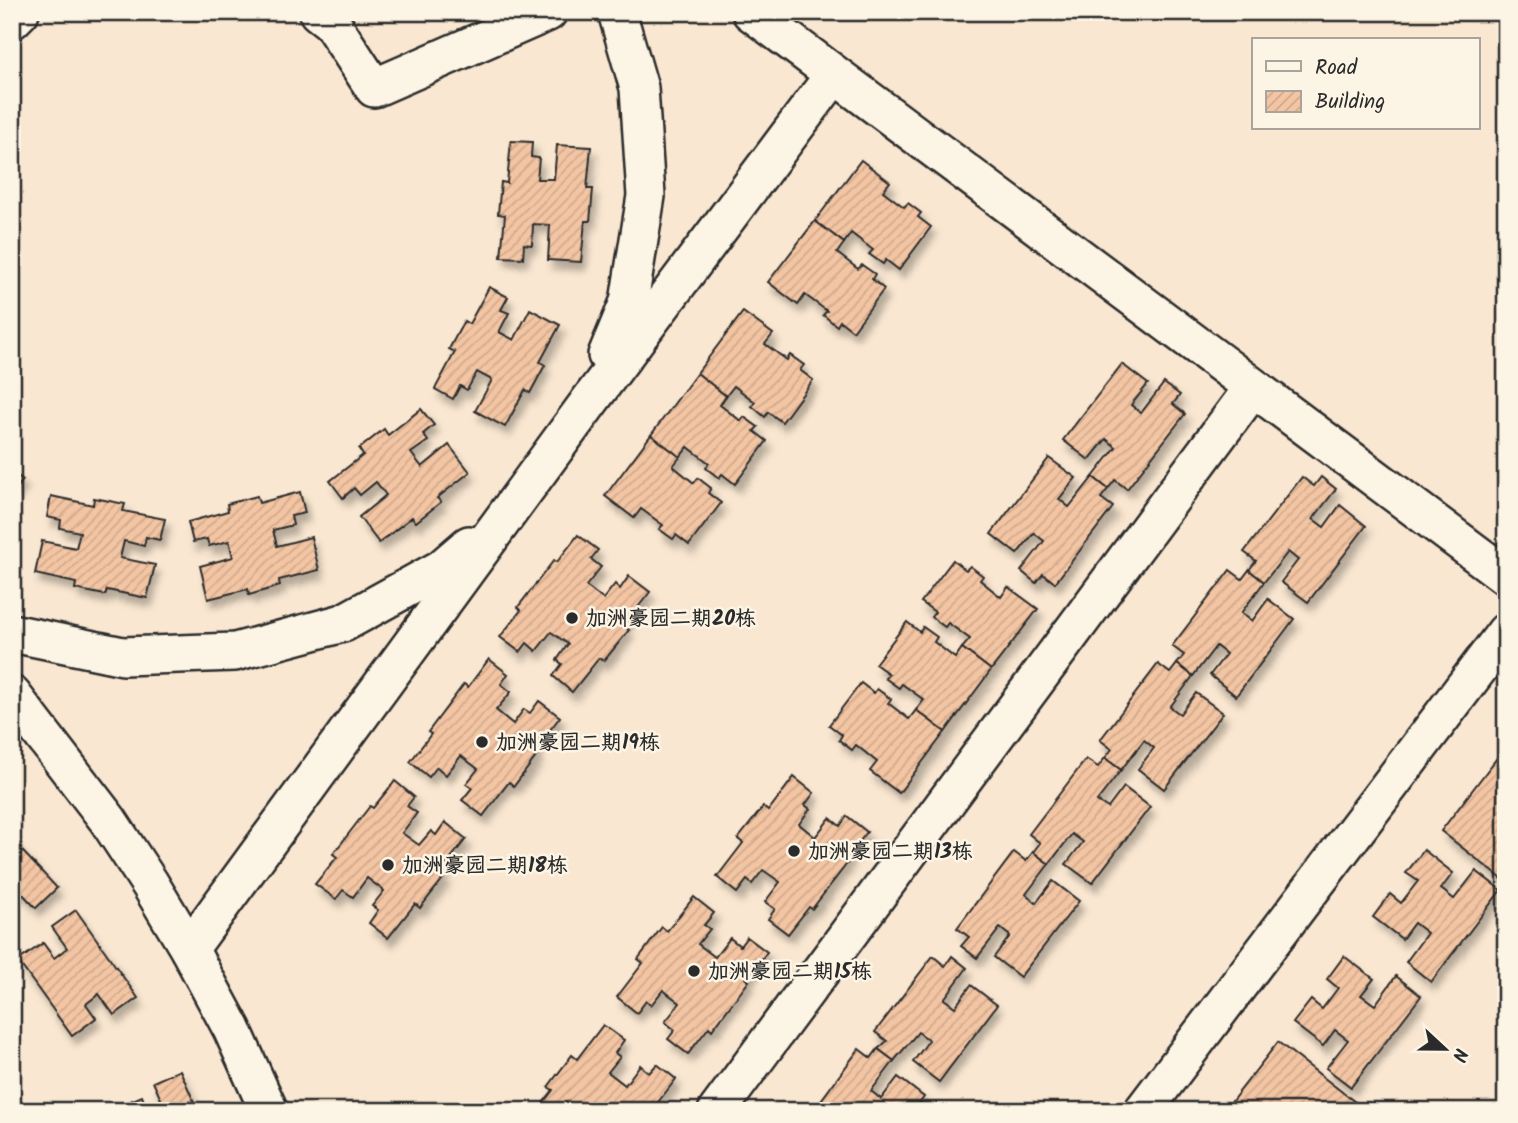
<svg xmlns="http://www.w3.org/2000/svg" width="1518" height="1123" font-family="Kalam,'LXGW WenKai TC',sans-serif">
	<defs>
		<pattern id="building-hatch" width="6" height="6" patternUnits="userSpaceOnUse" patternTransform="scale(1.75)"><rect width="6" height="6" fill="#f3c5a3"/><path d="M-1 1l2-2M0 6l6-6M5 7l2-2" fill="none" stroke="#d0a98c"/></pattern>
		<filter id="shadow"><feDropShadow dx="4.5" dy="8" stdDeviation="3.5" flood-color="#0004"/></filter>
	</defs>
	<rect width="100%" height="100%" fill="#f9e7d1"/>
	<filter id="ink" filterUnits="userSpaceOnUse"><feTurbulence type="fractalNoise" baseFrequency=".0143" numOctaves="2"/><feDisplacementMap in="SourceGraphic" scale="14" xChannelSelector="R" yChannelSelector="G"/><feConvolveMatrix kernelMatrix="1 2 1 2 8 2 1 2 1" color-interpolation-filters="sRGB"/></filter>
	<g filter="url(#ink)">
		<g fill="url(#building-hatch)" stroke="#2b2b2b" stroke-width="2" filter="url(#shadow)">
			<path d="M511,141L532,142L531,157L539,158L537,179H554L557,145L591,147L587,189H593L590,221H585L581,262L548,260L550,225L533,224L532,245L524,244L523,258L501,257L505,215L498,214L501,182L507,183Z"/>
			<path d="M861,160L890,182L883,191L904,207L908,203L921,213L918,217L931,227L899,270L886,260L883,264L869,254L873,250L851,233L844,243L815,221Z"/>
			<path d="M815,221L844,243L837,253L858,269L862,265L875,274L872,279L884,289L853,331L840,321L837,326L823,315L827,311L805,295L798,305L768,282Z"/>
			<path d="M489,287L508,297L501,310L509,313L499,332L514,340L530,309L560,325L540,362L545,365L530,393L525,390L505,427L475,411L492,380L477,372L467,390L460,386L453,399L435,389L455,352L449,349L464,321L469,324Z"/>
			<path d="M743,312L773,334L765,344L787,360L790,355L804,365L800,370L813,380L782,422L768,412L765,417L752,406L755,402L734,386L726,396L697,373Z"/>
			<path d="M1122,364L1148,384L1131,405L1141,413L1164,383L1180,395L1173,404L1185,414L1127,489L1115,480L1108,489L1093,477L1116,447L1106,439L1089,460L1063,440Z"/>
			<path d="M697,373L726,396L720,405L741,421L744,417L758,427L754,431L767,441L735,484L722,474L719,478L706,468L709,463L688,447L680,457L651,435Z"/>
			<path d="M421,409L434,425L423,434L428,441L411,453L422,467L449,445L470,472L437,498L441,502L416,522L412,517L379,543L359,517L386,495L376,482L360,495L354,488L343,498L330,481L363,455L359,449L384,429L388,435Z"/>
			<path d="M651,435L680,457L673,466L694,483L698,478L711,488L708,493L721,503L689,545L676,535L673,539L659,529L663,525L641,509L634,518L605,496Z"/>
			<path d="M1049,458L1076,478L1059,499L1069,507L1093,477L1108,489L1101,498L1113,507L1055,583L1043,574L1036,583L1021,571L1044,541L1034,533L1017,554L991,534Z"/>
			<path d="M12,472L23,480L12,495Z"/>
			<path d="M1302,477L1314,486L1321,477L1336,489L1313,519L1324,527L1340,505L1366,526L1308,602L1281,582L1298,560L1288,552L1264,582L1249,570L1256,561L1244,552Z"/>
			<path d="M300,492L305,513L291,516L293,525L273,530L277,546L311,537L319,570L279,580L280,586L249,595L248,589L208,599L200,566L233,557L229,541L209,546L207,539L193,542L188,522L228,511L227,504L257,496L259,503Z"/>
			<path d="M51,496L93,505L94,498L125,504L123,511L165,519L160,540L146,537L144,546L124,541L120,558L155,565L147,598L107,590L105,595L75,589L76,583L35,574L42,541L76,548L80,532L60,528L61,520L47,517Z"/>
			<path d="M578,535L598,550L591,559L601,567L586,586L603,599L615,584L620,589L629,576L650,592L623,626L629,630L604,661L599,658L572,692L553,676L562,664L557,660L568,644L551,632L536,651L527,643L520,652L500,637L521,610L518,607L554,560L557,562Z"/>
			<path d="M953,560L966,570L970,566L983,576L980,580L1001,597L1008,587L1038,609L991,670L962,648L970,639L948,623L945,627L931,617L935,612L921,602Z"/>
			<path d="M1230,570L1242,579L1249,570L1264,582L1241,613L1252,621L1268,599L1294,619L1236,696L1210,675L1226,654L1216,646L1193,676L1177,664L1184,655L1172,646Z"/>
			<path d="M907,622L920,632L923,627L937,637L934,642L955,658L962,648L991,670L945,732L916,710L924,700L902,684L899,688L885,678L889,674L875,664Z"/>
			<path d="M489,659L508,674L501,684L511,692L496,710L513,724L524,709L530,713L539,701L560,717L534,750L538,754L514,786L509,782L483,816L462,800L472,788L466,784L478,769L461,756L446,775L437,767L429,777L410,762L431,734L428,732L464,684L468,687Z"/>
			<path d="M1158,664L1170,673L1177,664L1193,676L1170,707L1180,714L1196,693L1223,713L1164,789L1138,769L1154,748L1144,740L1121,770L1105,758L1112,749L1100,740Z"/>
			<path d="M861,683L874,693L877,689L891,699L888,703L909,719L916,710L945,732L899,793L870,771L877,762L856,745L852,750L839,740L842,735L829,725Z"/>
			<path d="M1503,750L1506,753V882L1441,831Z"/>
			<path d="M1105,758L1121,770L1097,801L1108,808L1124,787L1150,807L1092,883L1066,864L1083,842L1072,834L1049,864L1033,852L1040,843L1029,834L1086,759L1098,767Z"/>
			<path d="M794,777L814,793L805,805L810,809L799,824L815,837L830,818L840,826L847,816L867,832L846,859L849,861L812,909L809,907L788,934L768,919L775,909L765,902L780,882L763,870L752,884L747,880L737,893L717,877L743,843L738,839L763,807L768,811Z"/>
			<path d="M395,781L414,797L407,806L417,813L402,833L419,845L431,831L436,835L445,822L466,839L439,873L445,876L420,908L415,904L388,938L369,923L378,910L372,906L384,891L367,878L353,897L343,890L336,899L315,884L337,857L333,854L370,806L373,808Z"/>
			<path d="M12,840L57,888L36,908L18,889L12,895Z"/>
			<path d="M1424,850L1453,873L1441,889L1454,899L1476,871L1501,890L1431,982L1406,962L1427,933L1414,923L1402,939L1373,917L1390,894L1401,903L1418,881L1406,873Z"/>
			<path d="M1014,852L1026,861L1033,852L1049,864L1026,894L1036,903L1053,881L1079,901L1020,977L994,957L1010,936L1000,928L977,958L961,946L969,937L957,928Z"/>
			<path d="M694,897L714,913L704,925L710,929L698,944L715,957L730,938L740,946L747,937L767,952L746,979L749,981L712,1030L709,1027L688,1054L668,1039L675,1030L665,1022L680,1003L663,990L651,1005L646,1001L637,1013L617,997L643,963L638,959L662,927L667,931Z"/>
			<path d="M76,910L138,998L114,1015L99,994L86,1004L96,1018L72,1036L18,961L43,943L54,958L67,948L52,927Z"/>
			<path d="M933,956L945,966L952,956L967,968L944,999L955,1007L971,985L997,1005L939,1082L913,1062L929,1040L918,1032L894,1061L878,1049L887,1041L875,1032Z"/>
			<path d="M1344,956L1374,979L1361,995L1375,1005L1396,976L1421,996L1351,1087L1326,1068L1348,1040L1335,1030L1323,1046L1293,1023L1311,1000L1322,1009L1338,988L1327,979Z"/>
			<path d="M603,1025L624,1040L615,1053L620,1057L608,1072L625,1085L640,1065L649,1073L657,1064L676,1079L655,1106L659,1109L657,1111H537L553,1090L548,1087L572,1055L577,1059Z"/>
			<path d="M1278,1042L1355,1102L1349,1111L1225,1110Z"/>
			<path d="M859,1049L871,1058L878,1049L894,1061L871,1091L881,1099L898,1077L924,1097L914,1111H813Z"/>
			<path d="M180,1070L198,1111H152L164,1106L153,1082Z"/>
			<path d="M142,1096L148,1111H116L114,1108Z"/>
		</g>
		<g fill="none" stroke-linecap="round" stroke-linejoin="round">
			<g stroke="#2b2b2b" stroke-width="42">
				<g id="minor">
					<path d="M318,12L331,22L374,88L548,12"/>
					<path d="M751,12L1506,576"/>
					<path d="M12,20L20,12"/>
					<path d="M607,355L629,302L646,196L639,88L617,12"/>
					<path d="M12,633L123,656L235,652L343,623L441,569L469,545"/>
					<path d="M12,695L108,820L150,884L189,949L232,1029L269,1111"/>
					<path d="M189,949L589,402L834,75"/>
					<path d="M717,1111L1253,388"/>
					<path d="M1143,1111L1506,632"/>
				</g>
			</g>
			<use href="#minor" stroke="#fcf5e5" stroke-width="37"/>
		</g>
	</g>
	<g fill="#2b2b2b" stroke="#fcf5e5" stroke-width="2.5">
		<circle cx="572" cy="618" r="7"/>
		<circle cx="482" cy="742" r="7"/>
		<circle cx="794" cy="851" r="7"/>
		<circle cx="388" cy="865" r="7"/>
		<circle cx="694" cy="971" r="7"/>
	</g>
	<g text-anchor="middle" stroke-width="5" stroke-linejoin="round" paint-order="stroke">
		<g font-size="21" font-weight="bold" fill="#2b2b2b" stroke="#fcf5e5" text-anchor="start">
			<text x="586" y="625">加洲豪园二期20栋</text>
			<text x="496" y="749">加洲豪园二期19栋</text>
			<text x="808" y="858">加洲豪园二期13栋</text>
			<text x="402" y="872">加洲豪园二期18栋</text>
			<text x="708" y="978">加洲豪园二期15栋</text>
		</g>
	</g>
	<rect width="1518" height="1123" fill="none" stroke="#fcf5e5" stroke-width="42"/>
	<rect x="21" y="21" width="1476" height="1081" fill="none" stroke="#2b2b2b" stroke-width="2.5" filter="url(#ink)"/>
	<rect x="1252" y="38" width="228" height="91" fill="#fcf5e5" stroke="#a8a49b" stroke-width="2"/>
	<rect x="1266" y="61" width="35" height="10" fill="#fcf5e5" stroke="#a8a49b" stroke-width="2"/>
	<text x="1315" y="74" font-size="21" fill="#2b2b2b">Road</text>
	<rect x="1266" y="91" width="35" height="21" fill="url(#building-hatch)" stroke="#a8a49b" stroke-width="2"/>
	<text x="1315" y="108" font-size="21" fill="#2b2b2b">Building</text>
	<g transform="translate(1445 1049) rotate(112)" stroke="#fcf5e5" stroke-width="5" paint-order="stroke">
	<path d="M0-5L12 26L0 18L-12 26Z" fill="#2b2b2b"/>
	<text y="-10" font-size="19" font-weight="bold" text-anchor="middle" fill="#2b2b2b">N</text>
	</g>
</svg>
